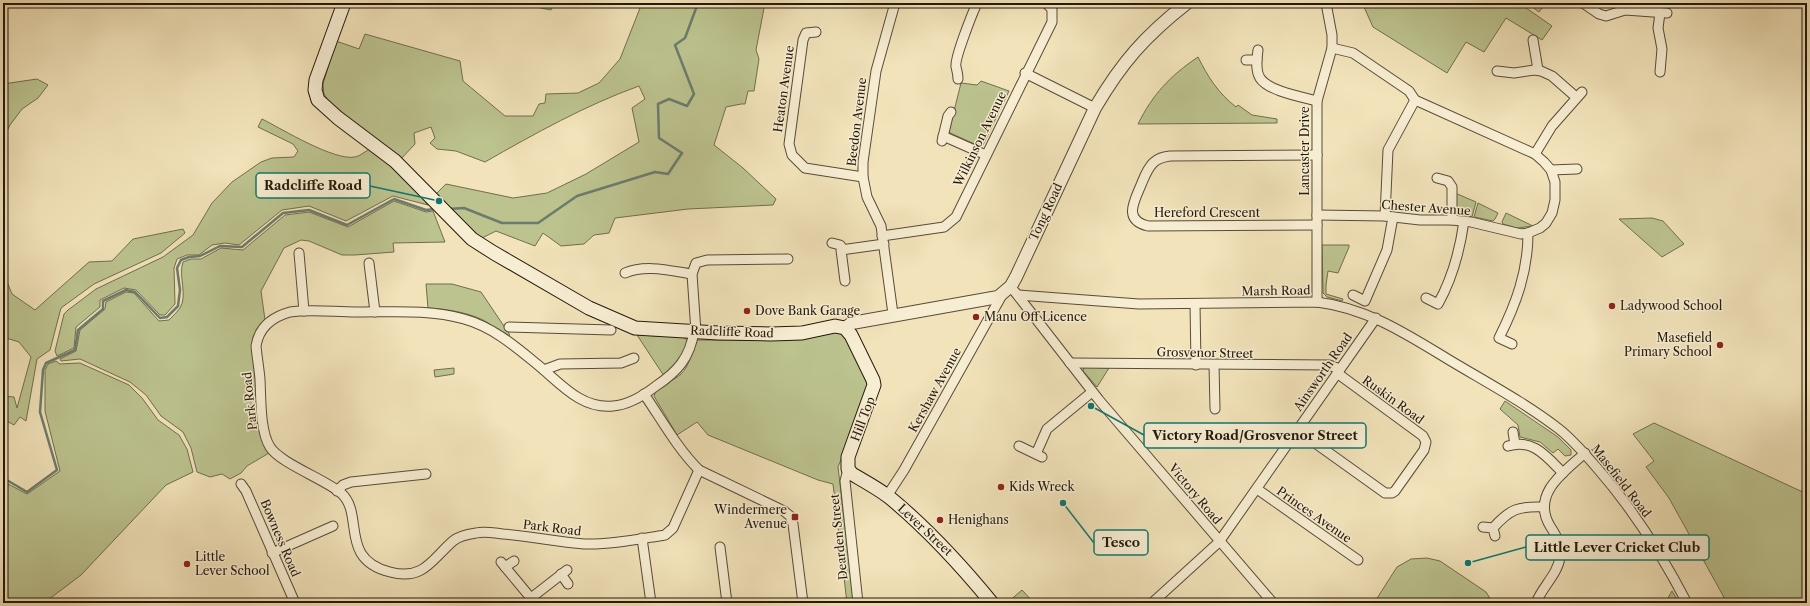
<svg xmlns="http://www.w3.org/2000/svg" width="1810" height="606" font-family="'Libre Caslon Text',serif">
	<rect width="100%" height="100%" fill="#f2e3ba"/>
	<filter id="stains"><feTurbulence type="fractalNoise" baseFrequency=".005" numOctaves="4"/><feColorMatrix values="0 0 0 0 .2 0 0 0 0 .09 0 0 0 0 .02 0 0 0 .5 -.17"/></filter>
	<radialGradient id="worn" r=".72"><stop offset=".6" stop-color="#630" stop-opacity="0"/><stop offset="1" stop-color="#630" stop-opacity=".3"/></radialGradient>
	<g fill="#bcc38f" stroke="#706e4d">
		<path d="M642,3H765L756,50L759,59L754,91H748L745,104H741L726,107L714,145L743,168L776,199L773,205L688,209L615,218L609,233L594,235L584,244L561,246L543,233L535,246L496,231L480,239L436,194L446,184L513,198L547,193L586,174L639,142L632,108L645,99L639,86C586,105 534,134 485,162L456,151L437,149L430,143L435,138L431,127L414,133L415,144L399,161L330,103L324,94L323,84L336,41L359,49L365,34L460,61L463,81L505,116H533L539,104L545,103L546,94L578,93L599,83L620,59Z"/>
		<path d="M1368,3H1519L1552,26L1542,40L1506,18L1484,52L1466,42L1447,73L1373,27L1364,7Z"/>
		<path d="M1527,3H1546L1539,12Z"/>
		<path d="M1198,57C1208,77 1218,93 1236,107L1238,105L1252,115L1277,119V123L1138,124C1153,94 1170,76 1198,57Z"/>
		<path d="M37,79L48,85L38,98L22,109L10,125L3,139V84Z"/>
		<path d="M981,81L1009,91L983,145L979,146L950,133L949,131L961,83L977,85Z"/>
		<path d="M262,119C282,129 334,161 355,157C360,156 366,151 371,148C392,165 413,183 428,205L393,196L346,221L309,206L282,210L239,245L225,243L212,245L199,255H187L177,259L174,268L175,304L165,315H160L136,290L124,288L100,300V307L76,327L74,348L57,356L55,351L64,314L68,310L96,289L163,257L193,235L212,203L232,182L261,162L272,158L294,157L298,151L293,144L258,127Z"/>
		<path d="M1455,193L1476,202L1472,217L1455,215Z"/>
		<path d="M394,201L426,212L433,211L445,242L393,243L394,252L355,255H342L309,241L301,240L284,248L261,291L265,320L255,333L252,347L261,433L269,453L247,466L241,473L230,479L222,474L210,477L197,472L191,448L183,432L161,416L146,395L130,382L80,359L61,361L60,359L76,351L80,330L105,309L106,302L126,292L134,293L159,321L169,320C173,316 177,312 180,308C188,295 178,276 183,262L191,259H201L221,248L243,250L285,215L309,212L348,227Z"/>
		<path d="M1478,203L1498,213L1495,219L1493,221L1474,217Z"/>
		<path d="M3,206L7,210V229L3,236Z"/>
		<path d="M1506,213L1533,226L1517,228L1503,224L1502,222Z"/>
		<path d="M1652,218L1663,221L1684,244L1662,257L1619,219Z"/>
		<path d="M183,229L185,233L161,253L94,284L61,308L50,350L37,359L26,421L20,417L14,425L3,419V396L14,397L17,408L31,357L19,342L3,337V272L12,294L35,310L89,262L112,261L133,239Z"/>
		<path d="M1322,245H1349V247L1338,273L1328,271L1326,285V294L1343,299L1342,301L1327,297L1323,293Z"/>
		<path d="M426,284H452L481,292L510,335L505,337C498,331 491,324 483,320C466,312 446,309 428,308Z"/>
		<path d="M835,332L845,335L867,380L868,385L866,396L838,467L854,603H847L833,484L818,480L708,435L697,422L677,435L654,396C655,387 673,381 680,375C689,367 692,353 696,342L698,340H776Z"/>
		<path d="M637,335L682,337L686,339L689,343L678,364L664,376Z"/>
		<path d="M56,361L60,364L80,363L129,385L142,398L158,420L179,435L187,449L193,472L166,485L81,575L44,603H3V517L5,516L8,484L27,494L60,471L45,411V370L48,364Z"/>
		<path d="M1084,367L1109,368L1097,387L1083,371Z"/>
		<path d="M454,368V374L435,377L434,370Z"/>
		<path d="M1505,401L1558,437L1571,450V455L1565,456L1558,449L1553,453L1540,442L1520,437L1518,425L1500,409Z"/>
		<path d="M1654,423L1807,494V603H1731L1729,599L1726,601L1669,498L1646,467L1654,461L1633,434Z"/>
		<path d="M1427,558L1440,561L1486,592L1493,603H1374L1397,567L1411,559Z"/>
		<path d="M1022,590L1034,603H1007Z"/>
		<path d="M1672,591L1679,603H1665Z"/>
	</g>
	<path fill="#9bbeb0" stroke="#6b7c6e" d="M539,3H555L551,10L540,8Z"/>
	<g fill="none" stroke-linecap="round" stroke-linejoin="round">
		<g stroke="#6b7c6e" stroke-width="2.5">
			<path d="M448,209L464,208L502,223H538L577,196L655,172L668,174L682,153L659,138L658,104L669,99L687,106L694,94L675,45L685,38L698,3"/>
			<path d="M3,513L5,479L27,492L57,470L40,412L43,370L46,363L75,350L78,330L103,309V301L126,290L135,292L160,318L167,317L178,306L180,290L177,268L181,260L189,257L200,256L220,246L242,247L283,213L309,210L347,225L394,199L426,210L435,209"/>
		</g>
		<g stroke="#574c37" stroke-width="11">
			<g id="minor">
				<path d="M1583,3L1599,14L1606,16L1625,10L1667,13"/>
				<path d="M816,32L806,33L803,40L789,144L792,155L805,168L863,177"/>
				<path d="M1533,40L1538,70"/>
				<path d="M1258,50C1257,59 1255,70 1260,78C1268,91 1302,97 1317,101"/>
				<path d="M1246,60H1257"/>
				<path d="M1497,71L1514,73L1534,70L1541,71L1552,76L1576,97"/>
				<path d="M1660,72L1662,49L1658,28L1660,13"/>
				<path d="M1025,73L1095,108"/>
				<path d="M958,79C958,74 957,71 956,67C954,59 973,12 977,3"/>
				<path d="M943,136L986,155"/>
				<path d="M942,141L948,116L951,112"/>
				<path d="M1535,154L1552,126L1582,92"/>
				<path d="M1317,155L1170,156C1163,157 1158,158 1153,163C1147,169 1144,178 1141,185C1134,202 1123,220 1148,226L1317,225"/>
				<path d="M1551,170L1577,169"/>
				<path d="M1437,178L1448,181L1452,187V220"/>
				<path d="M1317,215L1385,216L1420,220H1452L1471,222L1521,234L1528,233L1540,228L1546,223L1552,213L1555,200V182L1551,170L1544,162L1535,154L1415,100L1409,91L1353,53L1332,48"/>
				<path d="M1385,216L1388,150L1415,100"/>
				<path d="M882,236L944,227L956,217L1052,22V9L1046,3"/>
				<path d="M832,243L840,245L843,249"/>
				<path d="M299,253L304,311"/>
				<path d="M369,263L375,312"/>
				<path d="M625,273C646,264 671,271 692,274"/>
				<path d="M845,281L841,250L884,244"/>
				<path d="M1015,292L1099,400L1273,603"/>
				<path d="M1018,295L1139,304L1317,302C1366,308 1405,333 1446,358C1484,381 1524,402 1559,429C1573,440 1585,454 1597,468C1633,509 1662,555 1687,603"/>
				<path d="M1353,295L1365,301L1387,250L1393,217"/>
				<path d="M1426,298L1438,304C1452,279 1460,250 1464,221"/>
				<path d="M1317,302V101L1332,48V35L1326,3"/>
				<path d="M1195,304L1196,365"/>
				<path d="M893,314L881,226L867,197L863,177V162L876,71L895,3"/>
				<path d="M509,327L611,330"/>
				<path d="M694,331C690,358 677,372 656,386C643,396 629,405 613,406C581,409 561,384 538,365C516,347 493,327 464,319C430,309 392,312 356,312C334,312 311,309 290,312C272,317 259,327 256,346C257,357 259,368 260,379C261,399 260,431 270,447C280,463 324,479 341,493C365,514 338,559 390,572C424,581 432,559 453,541C459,536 469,534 476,533C485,531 494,533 503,534C530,536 557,542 584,544C610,545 639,539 665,535L673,528L699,470"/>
				<path d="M696,332L692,274L696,263L707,260L788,259"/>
				<path d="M1512,344L1499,338C1516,304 1528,272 1528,233"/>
				<path d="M1070,363L1329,365L1340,369"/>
				<path d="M1214,365L1215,409"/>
				<path d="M544,370L560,364L621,363L634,358"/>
				<path d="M644,394C662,420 677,448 699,470L784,511L790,516L793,524L803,603"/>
				<path d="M1297,430L1385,493H1392L1395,491L1424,450L1426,442L1423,436L1337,373"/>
				<path d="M1513,432L1515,444"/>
				<path d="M1019,446L1042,457"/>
				<path d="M1508,446C1533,438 1547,457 1563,473"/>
				<path d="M1036,454L1047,429L1092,392"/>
				<path d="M848,469L845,481L858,603"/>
				<path d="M241,484L246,491L295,603"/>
				<path d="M1257,489L1358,560"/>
				<path d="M337,491L343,485L351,482L426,474"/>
				<path d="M887,496L904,470L1002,295"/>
				<path d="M1483,527L1493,528L1495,536"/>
				<path d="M1493,528C1510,509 1518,506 1544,507"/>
				<path d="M642,538L651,603"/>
				<path d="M720,547L727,603"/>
				<path d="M272,553L333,526"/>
				<path d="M501,562L535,603"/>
				<path d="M505,567L514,561"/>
				<path d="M561,574L568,584"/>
				<path d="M531,598L567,570"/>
				<path d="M1152,603L1219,542L1376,318"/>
				<path d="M1536,603C1542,587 1558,574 1560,557C1562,545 1556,535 1550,526C1531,494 1564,472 1585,453"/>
			</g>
		</g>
		<g stroke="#574c37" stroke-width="14">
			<path id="tertiary" d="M845,328L852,323L998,297L1011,286L1016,277L1095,108C1122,62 1145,36 1187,3"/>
		</g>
		<g stroke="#23190b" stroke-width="15">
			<path id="secondary" d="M344,3L316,80L315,90L318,100L338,118L395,161L472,239L494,253L589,308L635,328L718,333L771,334L802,333L835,326L845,328L851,335L873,380L874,385L848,457V469L852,474C864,481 877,488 889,497C928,529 960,564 992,603"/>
		</g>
		<use href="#minor" stroke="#f7edd2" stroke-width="9"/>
		<use href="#tertiary" stroke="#f7edd2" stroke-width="12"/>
		<use href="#secondary" stroke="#f7edd2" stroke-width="13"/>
	</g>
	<g fill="#8f2418" stroke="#f7edd2" stroke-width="1.5">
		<circle cx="1612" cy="306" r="4"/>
		<circle cx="747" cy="311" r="4"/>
		<circle cx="976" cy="317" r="4"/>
		<circle cx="1720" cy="345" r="4"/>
		<circle cx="1001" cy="487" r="4"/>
		<rect x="791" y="513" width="8" height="8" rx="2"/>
		<circle cx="940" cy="520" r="4"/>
		<circle cx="187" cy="564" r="4"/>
	</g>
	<g text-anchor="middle" stroke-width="3" stroke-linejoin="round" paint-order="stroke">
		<g font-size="12" fill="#23190b" stroke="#f7edd2">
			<text transform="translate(784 89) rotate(-82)" y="4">Heaton Avenue</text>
			<text transform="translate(857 122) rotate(-83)" y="4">Beedon Avenue</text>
			<text transform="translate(980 139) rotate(-64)" y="4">Wilkinson Avenue</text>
			<text transform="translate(1305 151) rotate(-90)" y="4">Lancaster Drive</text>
			<text transform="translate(1426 208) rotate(4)" y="4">Chester Avenue</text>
			<text transform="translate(1046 212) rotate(-65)" y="4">Tong Road</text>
			<text x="1207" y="217">Hereford Crescent</text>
			<text transform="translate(1276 291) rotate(-1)" y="4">Marsh Road</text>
			<text transform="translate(732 332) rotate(2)" y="4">Radcliffe Road</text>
			<text transform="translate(1205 353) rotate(1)" y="4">Grosvenor Street</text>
			<text transform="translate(1323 372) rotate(-55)" y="4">Ainsworth Road</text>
			<text transform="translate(935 390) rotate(-61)" y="4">Kershaw Avenue</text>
			<text transform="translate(1393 400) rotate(36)" y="4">Ruskin Road</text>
			<text transform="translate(250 401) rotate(-96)" y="4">Park Road</text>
			<text transform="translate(863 419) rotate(-69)" y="4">Hill Top</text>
			<text transform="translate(1621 481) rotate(52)" y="4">Masefield Road</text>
			<text transform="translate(1195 494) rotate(50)" y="4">Victory Road</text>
			<text transform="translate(1314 515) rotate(35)" y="4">Princes Avenue</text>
			<text transform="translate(552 528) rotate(7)" y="4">Park Road</text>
			<text transform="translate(925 530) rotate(43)" y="4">Lever Street</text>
			<text transform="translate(839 537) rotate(-96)" y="4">Dearden Street</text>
			<text transform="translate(280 538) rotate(67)" y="4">Bowness Road</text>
		</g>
		<g font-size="12" fill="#23190b" stroke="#f7edd2" text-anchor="start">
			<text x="1620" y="310">Ladywood School</text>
			<text x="755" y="315">Dove Bank Garage</text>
			<text x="984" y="321">Manu Off Licence</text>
			<text x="1712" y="342" text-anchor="end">Masefield<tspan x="1712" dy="14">Primary School</tspan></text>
			<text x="1009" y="491">Kids Wreck</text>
			<text x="787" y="514" text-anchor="end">Windermere<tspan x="787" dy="14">Avenue</tspan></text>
			<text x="948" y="524">Henighans</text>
			<text x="195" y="561">Little<tspan x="195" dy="14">Lever School</tspan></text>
		</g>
	</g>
	<path fill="none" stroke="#0f766e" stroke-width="1.5" d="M439 201L370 186M1091 406L1144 435M1063 503L1094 543M1468 563L1526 547"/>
	<g fill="#0f766e" stroke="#f7edd2" stroke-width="1.5">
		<circle cx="439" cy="201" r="4"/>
		<circle cx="1091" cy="406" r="4"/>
		<circle cx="1063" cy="503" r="4"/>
		<circle cx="1468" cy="563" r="4"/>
	</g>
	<g fill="#f7edd2" stroke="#0f766e" stroke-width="1.5">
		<rect x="256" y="173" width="114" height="25" rx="4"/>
		<rect x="1144" y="423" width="222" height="25" rx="4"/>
		<rect x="1094" y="530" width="54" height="25" rx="4"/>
		<rect x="1526" y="535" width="183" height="25" rx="4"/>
	</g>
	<g font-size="13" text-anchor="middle" font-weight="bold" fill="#23190b">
		<text x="313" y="190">Radcliffe Road</text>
		<text x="1255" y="440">Victory Road/Grosvenor Street</text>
		<text x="1121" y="547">Tesco</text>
		<text x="1617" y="552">Little Lever Cricket Club</text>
	</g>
	<rect width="1810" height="606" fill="none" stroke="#f2e3ba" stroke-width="16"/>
	<rect x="4" y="4" width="1802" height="598" fill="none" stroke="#23190b" stroke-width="2"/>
	<rect x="8" y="8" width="1794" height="590" fill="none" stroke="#23190b"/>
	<rect width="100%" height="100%" filter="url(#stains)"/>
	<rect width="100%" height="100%" fill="url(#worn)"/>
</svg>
